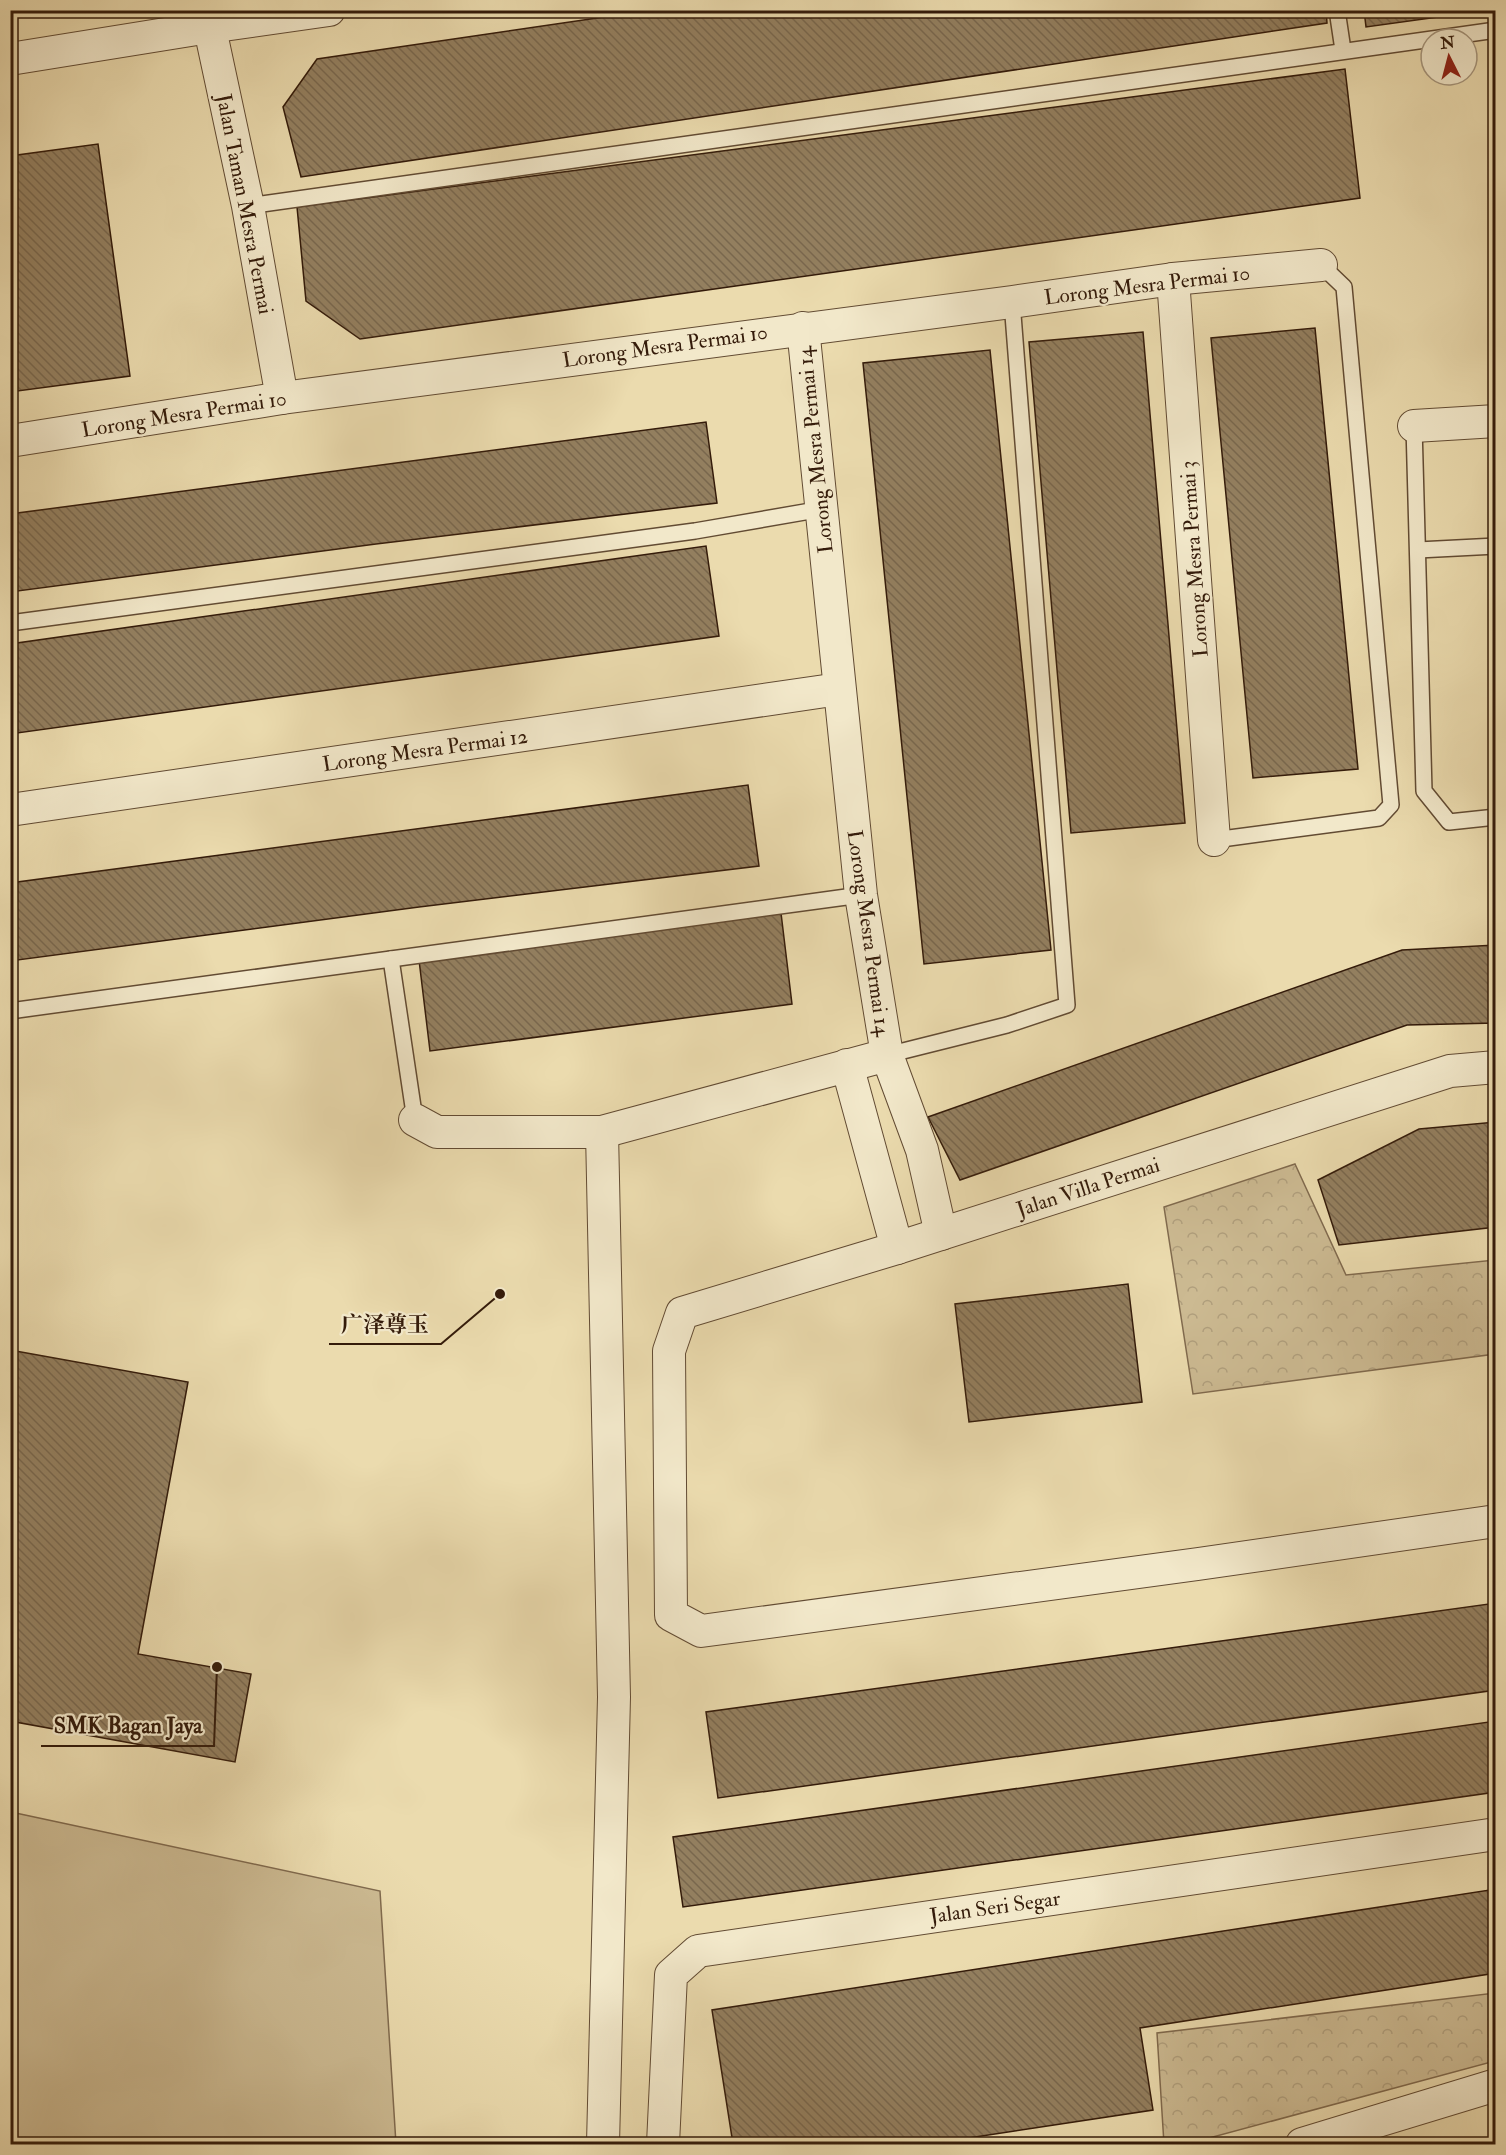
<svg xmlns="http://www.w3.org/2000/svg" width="1506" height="2155" font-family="'IM FELL Double Pica','Noto Serif SC',serif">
	<defs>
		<pattern id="forest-crowns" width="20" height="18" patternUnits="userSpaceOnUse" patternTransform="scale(1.5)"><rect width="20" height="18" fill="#ccba92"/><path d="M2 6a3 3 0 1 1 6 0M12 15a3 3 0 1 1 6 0" fill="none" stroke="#b09f7d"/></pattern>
		<pattern id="building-back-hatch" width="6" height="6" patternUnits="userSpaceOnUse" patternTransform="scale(1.5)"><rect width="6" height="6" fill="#937f5f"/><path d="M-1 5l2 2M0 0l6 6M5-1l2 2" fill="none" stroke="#79674d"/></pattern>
	</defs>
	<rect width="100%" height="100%" fill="#ebdbae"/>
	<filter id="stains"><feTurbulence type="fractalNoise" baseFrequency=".00333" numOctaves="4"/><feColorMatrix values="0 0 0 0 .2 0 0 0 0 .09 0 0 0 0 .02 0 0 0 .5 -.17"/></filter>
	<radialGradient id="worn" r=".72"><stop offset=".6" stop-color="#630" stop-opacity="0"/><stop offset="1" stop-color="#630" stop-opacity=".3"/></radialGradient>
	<path fill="#ccba92" stroke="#806a4e" stroke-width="1.5" d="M11,1812L380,1891L396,2144H11Z"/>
	<g fill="url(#forest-crowns)" stroke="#806a4e" stroke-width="1.5">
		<path d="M1295,1164L1346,1275L1495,1260V1354L1193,1394L1164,1207Z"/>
		<path d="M1495,1993V2061L1187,2144H1164L1157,2033Z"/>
	</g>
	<g fill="url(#building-back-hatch)" stroke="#341b0a" stroke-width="1.5">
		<path d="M652,10H1326L1327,23L301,177L283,107L317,59Z"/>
		<path d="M1364,10H1489L1366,27Z"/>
		<path d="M1345,69L1360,198L360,339L306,301L297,207Z"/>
		<path d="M98,144L130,376L10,392V156Z"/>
		<path d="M1315,328L1358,769L1253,778L1211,338Z"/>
		<path d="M1143,332L1185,823L1071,833L1029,342Z"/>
		<path d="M990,350L1051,950L924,964L863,363Z"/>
		<path d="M706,422L717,503L376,544L10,592V514Z"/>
		<path d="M706,546L719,636L10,734V644Z"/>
		<path d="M748,785L759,866L419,907L10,961V883Z"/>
		<path d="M781,913L792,1004L430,1051L419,960Z"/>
		<path d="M1496,945V1023L1407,1025L960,1180L928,1117L1402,950Z"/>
		<path d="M1496,1122V1227L1339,1245L1318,1180L1419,1129Z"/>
		<path d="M1128,1284L1142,1402L969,1422L955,1304Z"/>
		<path d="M10,1350L188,1382L138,1654L251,1674L235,1762L10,1721Z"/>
		<path d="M1496,1603V1690L718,1798L706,1712Z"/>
		<path d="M1496,1721V1792L683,1907L673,1837Z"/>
		<path d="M1496,1889V1973L1140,2028L1153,2110L929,2144H733L712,2010Z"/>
	</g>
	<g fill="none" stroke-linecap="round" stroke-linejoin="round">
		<g stroke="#624b33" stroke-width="18">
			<g id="lane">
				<path d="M1337,10L1343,50"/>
				<path d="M248,206L1496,30"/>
				<path d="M1414,426L1424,791L1449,822L1496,817"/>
				<path d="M1418,550L1496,546"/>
				<path d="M10,623L695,531L822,509"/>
				<path d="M1214,840L1379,818L1391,805L1344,287L1321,265"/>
				<path d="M391,959L861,895"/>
				<path d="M10,1011L391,959L415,1120"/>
				<path d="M887,1055L1007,1025L1067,1005L1012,302"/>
			</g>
		</g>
		<g stroke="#624b33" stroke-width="34">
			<g id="street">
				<path d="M206,10L248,206L282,398"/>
				<path d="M10,59L209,27L329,10"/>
				<path d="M1173,279L1214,840"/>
				<path d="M803,328L861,895L887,1055L922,1150L941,1234"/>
				<path d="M1414,426L1496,421"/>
				<path d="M10,441L282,398L1012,302L1173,279L1321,265"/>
				<path d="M10,810L839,689"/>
				<path d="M847,1065L897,1248"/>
				<path d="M1496,1067L1450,1071L897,1248L682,1313L669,1351L671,1615L701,1631L1198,1564L1496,1521"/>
				<path d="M415,1120L437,1132H602L887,1055"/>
				<path d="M602,1132L614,1697L603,2144"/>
				<path d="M663,2144L671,1975L698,1951L1496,1834"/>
				<path d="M1302,2144L1496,2085"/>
			</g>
		</g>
		<use href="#lane" stroke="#f2e8ca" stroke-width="15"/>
		<use href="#street" stroke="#f2e8ca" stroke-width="32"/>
	</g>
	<g text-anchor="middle" stroke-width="4.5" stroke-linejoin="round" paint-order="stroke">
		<g font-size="21" fill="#341b0a" stroke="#f2e8ca">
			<text transform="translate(245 204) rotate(79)" y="7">Jalan Taman Mesra Permai</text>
			<text transform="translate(1147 285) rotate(-7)" y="7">Lorong Mesra Permai 10</text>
			<text transform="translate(665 346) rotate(-8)" y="7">Lorong Mesra Permai 10</text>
			<text transform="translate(184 414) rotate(-9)" y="7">Lorong Mesra Permai 10</text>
			<text transform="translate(815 450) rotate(-96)" y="7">Lorong Mesra Permai 14</text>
			<text transform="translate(1194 559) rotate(-94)" y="7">Lorong Mesra Permai 3</text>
			<text transform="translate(425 750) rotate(-8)" y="7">Lorong Mesra Permai 12</text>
			<text transform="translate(869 933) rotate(82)" y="7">Lorong Mesra Permai 14</text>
			<text transform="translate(1088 1187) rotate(-18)" y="7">Jalan Villa Permai</text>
			<text transform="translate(995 1907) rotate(-8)" y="7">Jalan Seri Segar</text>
		</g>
	</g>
	<path fill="none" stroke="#341b0a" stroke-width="2" d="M500 1294L441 1344H329M217 1667L214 1746H41"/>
	<g fill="#341b0a" stroke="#f2e8ca" stroke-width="2">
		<circle cx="500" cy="1294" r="6"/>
		<circle cx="217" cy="1667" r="6"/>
	</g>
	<g font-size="22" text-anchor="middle" font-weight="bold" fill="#341b0a" stroke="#f2e8ca" stroke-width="4.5" stroke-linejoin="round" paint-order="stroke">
		<text x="385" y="1332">广泽尊玉</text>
		<text x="128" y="1733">SMK Bagan Jaya</text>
	</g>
	<rect width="1506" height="2155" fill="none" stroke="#ebdbae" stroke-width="36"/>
	<rect x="12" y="12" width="1482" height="2131" fill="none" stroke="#341b0a" stroke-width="3"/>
	<rect x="18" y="18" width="1470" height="2119" fill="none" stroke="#341b0a" stroke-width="1.5"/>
	<g transform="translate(1449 57) rotate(354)"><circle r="28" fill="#f2e8ca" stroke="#a6967d" stroke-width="1.5"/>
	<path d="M0-4.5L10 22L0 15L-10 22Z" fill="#8f2418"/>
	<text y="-9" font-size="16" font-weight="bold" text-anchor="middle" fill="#341b0a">N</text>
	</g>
	<rect width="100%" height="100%" filter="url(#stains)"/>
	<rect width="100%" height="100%" fill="url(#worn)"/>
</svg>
